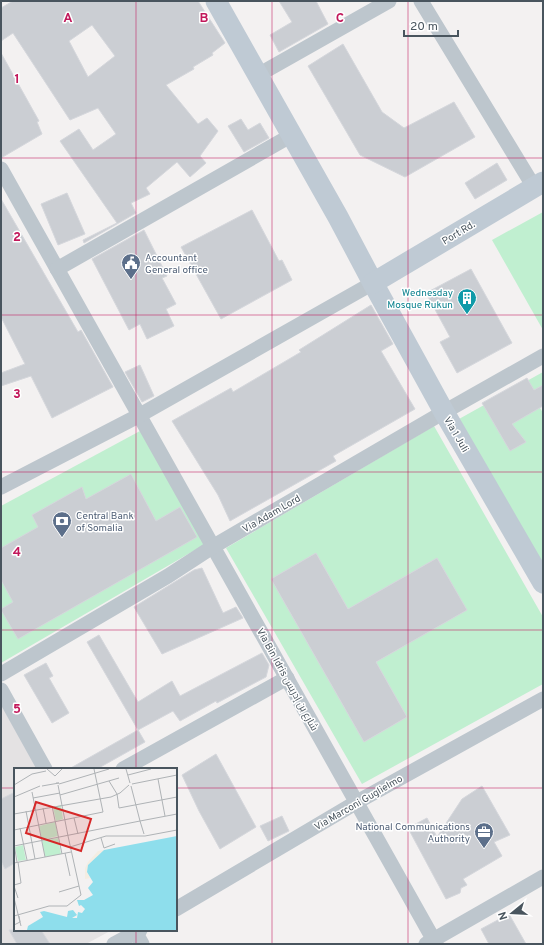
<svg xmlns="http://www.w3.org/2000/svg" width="544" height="945" font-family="Overpass,Cairo,sans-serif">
	<rect width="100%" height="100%" fill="#f3f1f1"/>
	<path fill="#e4e2e3" d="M1,705L38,769H15V930H112L86,944H1Z"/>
	<g fill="#c0efd0" fill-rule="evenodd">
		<path d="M543,212V330L492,240Z"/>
		<path d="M543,372V385L531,392L543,413V566L459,419Z"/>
		<path d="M434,426L543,617V684L362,784L226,548ZM316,553L348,609L437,558L466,610L376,662L407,717L364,742L271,579Z"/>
		<path d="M140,431L207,543L1,663V506Z"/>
	</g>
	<g fill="#cbced3" stroke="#d5d7dc" fill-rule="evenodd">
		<path d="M13,1H198L225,43L212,53L213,55L193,67L194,69L166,85L198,124L207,118L218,131L200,156L206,163L190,177L177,162L146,188L150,194L131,203L136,213L84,243L83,240L117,223L60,141L79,129L93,150L116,134L98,108L70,120L13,33L1,41V8ZM92,25L115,56L88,77L69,41Z"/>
		<path d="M279,1H316L328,24L279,52L270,35L292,22Z"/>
		<path d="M343,44L382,112L404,128L454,102L475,137L405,177L360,155L308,66Z"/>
		<path d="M1,53L39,121L37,122L42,134L1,158Z"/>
		<path d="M241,119L248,130L260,123L269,138L244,152L228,126Z"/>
		<path d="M497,163L507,180L475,199L465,183Z"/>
		<path d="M67,193L85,234L58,245L41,204Z"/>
		<path d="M1,199L78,332L81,330L113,387L52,418L31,376L1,386V373L25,364L1,317Z"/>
		<path d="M252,210L279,261L282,260L292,280L221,319L181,247Z"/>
		<path d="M144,230L167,276L162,278L176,304L166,309L174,326L147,339L140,324L129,330L92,259Z"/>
		<path d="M471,269L512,343L457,373L440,342L450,337L426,293Z"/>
		<path d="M371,305L393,344L381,351L415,409L333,456L336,461L230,521L218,495L172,421L231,388L233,392L301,352L299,350Z"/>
		<path d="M140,365L154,396L142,402L125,372Z"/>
		<path d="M527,378L534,390L543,385V406L512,424L526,442L510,451L482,403Z"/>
		<path d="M131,474L156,521L180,507L197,537L18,639L1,610V609L13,602L1,580V548L38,527L32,515L82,487L86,499Z"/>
		<path d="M316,553L348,609L437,558L467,610L376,662L407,717L364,742L271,579Z"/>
		<path d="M202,568L223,613L236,607L243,618L162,654L134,607L194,570Z"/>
		<path d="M99,635L138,702L172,681L180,696L262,653L269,665L266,677L217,703L216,701L180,721L173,711L138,730L87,642Z"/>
		<path d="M46,663L53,676L49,678L69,713L52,723L24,675Z"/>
		<path d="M138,730L145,742L97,769H69Z"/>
		<path d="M216,754L256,827L220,849L199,811L182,775Z"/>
		<path d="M482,786L510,835L494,842L502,856L463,879L467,885L461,888L460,893L446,899L408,828L427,818L437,837L462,799Z"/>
		<path d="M15,792V863L5,869L1,861V799Z"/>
		<path d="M282,816L289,831L268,841L260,826Z"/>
		<path d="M509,914L526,944H489L481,929Z"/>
		<path d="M9,930H41L50,944H17Z"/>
	</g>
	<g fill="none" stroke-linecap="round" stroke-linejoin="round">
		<g stroke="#bdc6cd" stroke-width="15">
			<path d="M421,1L534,187"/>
			<path d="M258,75L389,1"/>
			<path d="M1,169L436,944"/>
			<path d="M57,269L292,135"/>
			<path d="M1,487L140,415L373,283"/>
			<path d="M1,674L168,576L214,546L444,412L543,356"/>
			<path d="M1,690L45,769"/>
			<path d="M123,769L287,678"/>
			<path d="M176,909L357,802L543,699"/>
			<path d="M134,930L142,944"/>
			<path d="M114,944L140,930"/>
			<path d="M426,944L543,877"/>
		</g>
		<g stroke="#bfcad4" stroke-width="21">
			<path d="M216,1L338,217L373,283L444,412L543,583"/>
			<path d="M373,283L543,182"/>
		</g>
	</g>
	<path fill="none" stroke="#c2185b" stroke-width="1" stroke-opacity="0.55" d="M136,1V769M272,1V944M408,1V944M1,158H543M1,315H543M1,472H543M1,630H543M1,788H15M176,788H543M136,930V944"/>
	<defs>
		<g id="civic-pin" transform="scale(1)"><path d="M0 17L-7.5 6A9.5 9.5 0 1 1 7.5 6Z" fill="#5c6f8a" stroke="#fff"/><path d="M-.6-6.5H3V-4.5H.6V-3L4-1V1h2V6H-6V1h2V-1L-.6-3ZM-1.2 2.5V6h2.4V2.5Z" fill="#fff"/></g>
		<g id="building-pin" transform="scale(1)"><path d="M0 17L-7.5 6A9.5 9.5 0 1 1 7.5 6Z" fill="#0f9aa8" stroke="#fff"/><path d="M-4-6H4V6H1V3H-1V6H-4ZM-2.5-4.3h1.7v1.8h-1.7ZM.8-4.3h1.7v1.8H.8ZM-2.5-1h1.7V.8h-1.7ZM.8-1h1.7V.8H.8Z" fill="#fff"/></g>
		<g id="bank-pin" transform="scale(1)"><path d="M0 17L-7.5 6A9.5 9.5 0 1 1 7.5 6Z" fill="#5c6f8a" stroke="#fff"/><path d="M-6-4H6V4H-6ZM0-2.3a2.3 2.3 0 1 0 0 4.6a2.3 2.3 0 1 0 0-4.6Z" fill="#fff"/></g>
		<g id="office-pin" transform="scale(1)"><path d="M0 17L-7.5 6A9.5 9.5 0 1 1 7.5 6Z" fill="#5c6f8a" stroke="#fff"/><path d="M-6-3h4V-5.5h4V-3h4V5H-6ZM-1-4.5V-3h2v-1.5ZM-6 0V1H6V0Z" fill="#fff"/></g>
	</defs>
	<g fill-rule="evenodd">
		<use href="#civic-pin" x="131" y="263"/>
		<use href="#building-pin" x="467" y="298"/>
		<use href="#bank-pin" x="62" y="521"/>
		<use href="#office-pin" x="484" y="832"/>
	</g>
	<g text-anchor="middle" stroke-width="3" stroke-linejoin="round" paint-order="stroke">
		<g font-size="10" fill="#49555e" stroke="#fff">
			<text transform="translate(458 232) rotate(-31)" y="4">Port Rd.</text>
			<text transform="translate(457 434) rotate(60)" y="4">Via 1 Juli</text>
			<text transform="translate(271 513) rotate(-30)" y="4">Via Adam Lord</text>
			<text transform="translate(288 679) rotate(61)" y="4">Via Bin Idris شارع بن إدريس</text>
			<text transform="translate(358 802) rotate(-30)" y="4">Via Marconi Guglielmo</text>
		</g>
		<g font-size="10" fill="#4e5e75" stroke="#fff" text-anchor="start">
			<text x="145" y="261">Accountant<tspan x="145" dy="12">General office</tspan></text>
			<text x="76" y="519">Central Bank<tspan x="76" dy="12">of Somalia</tspan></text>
			<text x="470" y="830" text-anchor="end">National Communications<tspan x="470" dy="12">Authority</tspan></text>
		</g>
		<g font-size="10" fill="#0d838f" stroke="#fff" text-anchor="end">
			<text x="453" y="296">Wednesday<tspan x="453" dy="12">Mosque Rukun</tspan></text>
		</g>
	</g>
	<g transform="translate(14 768)">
		<rect width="163" height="163" fill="#f3f1f1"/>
		<path d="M47,37L49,51L42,53L39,39ZM41,54L44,68L28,72L25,58ZM44,70L47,86L31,89L28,73ZM9,77L12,92L4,93L1,79Z" fill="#c0efd0"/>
		<path d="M90,82L74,97L73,104L76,110L71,111V100L74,94L84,83Z" fill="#f4ede2"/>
		<path d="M163,68V162H13L14,158L29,149L26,144L30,143L53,149L54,143L59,142L63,147L58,150H63L64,144L68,145L71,141L67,137L65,138L63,132H70L79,127L74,120L79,114L73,104L74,97L90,82Z" fill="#8edeec"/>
		<path fill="none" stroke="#afb3b6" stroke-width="1" d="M33,1L41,8L48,1M112,1L116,15M114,7L137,1M144,11L151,48M95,13L103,26L105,40L163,29M45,16L95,1M118,16L163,7M0,17L18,6L32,3M44,17L54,68M28,18L45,15H42M18,24L31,89M46,27L105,10M0,29L26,18M19,30L46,25M38,38L48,86M29,40L32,55M12,43L21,91M0,46L97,29L106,25L115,17M60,50L64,66M6,60L13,92M0,62L89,44L80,1M130,66L126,53L163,46M87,70L90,80L101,76M0,76L3,94M0,78L126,53L117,18M56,79L92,68H131L163,62M51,85L56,108M0,108V95L57,84M0,117L7,115L4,94M0,118L4,130M45,124L65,118M0,130L7,158M0,148L35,138H53L67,127L54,68M0,157L6,154L5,148"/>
		<path fill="#d62828" fill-opacity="0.15" stroke="#d62828" stroke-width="2" d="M22,34L77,51L67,83L12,65Z"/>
		<rect width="163" height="163" fill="none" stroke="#49555e" stroke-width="2"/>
	</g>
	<g font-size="13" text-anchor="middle" font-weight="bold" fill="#c2185b" stroke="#fff" stroke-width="3" stroke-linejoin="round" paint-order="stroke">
		<text x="68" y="22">A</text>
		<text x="204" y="22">B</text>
		<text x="340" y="22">C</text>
		<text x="17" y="83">1</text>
		<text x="17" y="241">2</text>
		<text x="17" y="398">3</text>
		<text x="17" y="556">4</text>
		<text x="17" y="713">5</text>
	</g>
	<rect width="544" height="945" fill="none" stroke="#49555e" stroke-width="4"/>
	<g transform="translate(512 913) rotate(252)" stroke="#ffffff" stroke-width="3" paint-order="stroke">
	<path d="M0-3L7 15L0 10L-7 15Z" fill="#49555e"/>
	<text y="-6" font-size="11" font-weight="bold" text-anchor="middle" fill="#49555e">N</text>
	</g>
	<path d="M404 30v6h54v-6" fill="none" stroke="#49555e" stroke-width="2"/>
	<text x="410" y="30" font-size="12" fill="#49555e" stroke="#ffffff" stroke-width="3" paint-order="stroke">20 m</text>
</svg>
